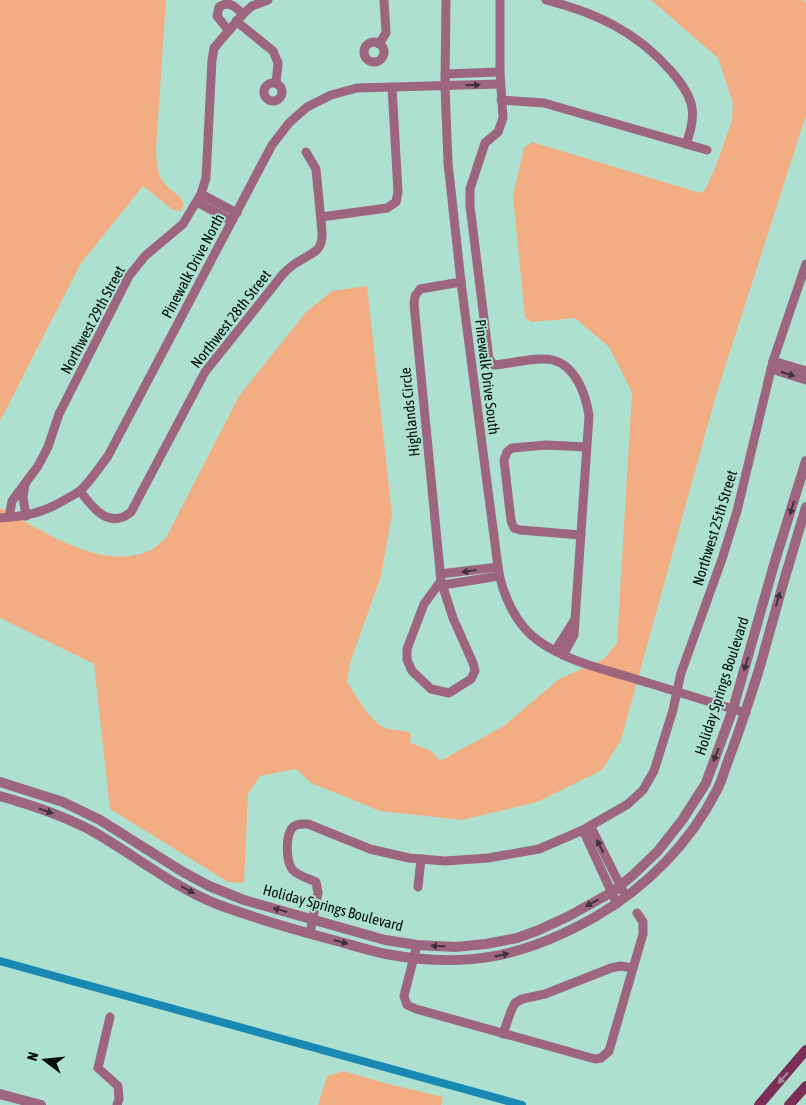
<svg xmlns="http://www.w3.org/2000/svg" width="806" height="1105" font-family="'Asap Condensed',sans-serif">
	<rect width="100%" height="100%" fill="#aee0cf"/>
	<g fill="#f3ad83">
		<path d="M0,0H166L156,149C157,162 156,174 165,184C172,192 181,195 184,205L181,211L173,210L143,186L81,263L0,421Z"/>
		<path d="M651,0H803L806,4V115L716,395L621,740L602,770L537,802L462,820L380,811L311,783L296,769L260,776L248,794L244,883L228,882L110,809L94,664L0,618V508C42,530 102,573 151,550C156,547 161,542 166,538L239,396L306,312L332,291L367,286L392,514L381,576L350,663L347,682C357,697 367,716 381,726C391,732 403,728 411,734L410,742C420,749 430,746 437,758L442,760L505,725L559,679L604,659L617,643L632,392L609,347L575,318L532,322L525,318L513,196L524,148L532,142L700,193L705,190L714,171L732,121L733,103L718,58Z"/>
		<path d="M344,1071L384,1083L443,1097L441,1105H318L327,1076Z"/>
	</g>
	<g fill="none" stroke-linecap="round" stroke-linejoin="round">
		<path stroke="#1888b5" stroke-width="8" d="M0,961L522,1105"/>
		<g stroke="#9d667e" stroke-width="9">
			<path d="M446,0L445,86L448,163L461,282L498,567C502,594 516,626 540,642C566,660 598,668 629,677C668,689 707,701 746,713"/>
			<path d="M500,0V72L503,118L498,132L485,143L470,189V206L489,359L494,365C509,364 539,356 553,360C576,366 586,395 589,416L574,635L563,655"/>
			<path d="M546,0C596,13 636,31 671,71C679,80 687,90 691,103C695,117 691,131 686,144"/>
			<path d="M236,21L273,51L278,63L276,83"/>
			<path d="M228,30L217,16L219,7C229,0 235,7 243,14"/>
			<circle cx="374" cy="52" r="10"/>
			<path d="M379,44L386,33L384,0"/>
			<path d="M445,74L500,72"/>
			<circle cx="273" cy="92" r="9"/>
			<path d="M501,100L544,103L707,150"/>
			<path d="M201,194L237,213"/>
			<path d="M197,202L232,221"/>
			<path d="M321,217L387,208L396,202L398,192L392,87"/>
			<path d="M773,361L806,371"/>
			<path d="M771,369L806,380"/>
			<path d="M25,484L23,497L26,516"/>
			<path d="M80,491C93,508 109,530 131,512L205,372L283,274C287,270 291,266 296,263C311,253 323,253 322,232L316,169L306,152"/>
			<path d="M9,517L12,501L38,466L48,447L59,414L129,276L145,256L183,224L201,194L206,178L212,60L214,48L243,14L252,6L268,0"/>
			<path d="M0,518C28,516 43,513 68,498C72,496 77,493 81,490C91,480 100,467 108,456L272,145L289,123L307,107L331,95L357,88L500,84"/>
			<path d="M581,535L520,530L514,528L511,521L504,460L507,452L512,448L546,445L586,447"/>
			<path d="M440,574L498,567"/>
			<path d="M441,581L424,604L407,649V660L412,671L431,689L449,693L471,679L475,671L473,663L453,618L441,581L414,304L415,296L420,289L461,282"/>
			<path d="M443,585L499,576"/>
			<path d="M555,651L574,621"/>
			<path d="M591,827L626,897"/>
			<path d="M583,830L617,904"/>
			<path d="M418,887L421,859"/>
			<path d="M310,933L318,893L316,882C308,878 297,876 292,869C286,860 285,835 293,827C297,823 303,824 308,824L370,849L409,858L445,861L488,858L539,849L583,830L628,804L643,790L654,771L673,710L681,673L722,559L737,511L773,361L806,264"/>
			<path d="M417,945L404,996L407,1005L416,1009L595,1059L601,1058L609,1051L643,934V922L637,913"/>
			<path d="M110,1017L98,1068L118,1086L119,1099L117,1105"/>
			<path d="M503,1034L511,1011L515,1003L522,999L545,994L611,968L621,966L633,968"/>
		</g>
		<g stroke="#9d667e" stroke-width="10">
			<path d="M0,782L63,802L100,820L183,872L209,886L244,900L385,940L417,945L455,947L486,944L517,938L539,930L569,916L614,891L633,875L658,851L683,819L706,783L733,709L775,561L806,461"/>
			<path d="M0,796C32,805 65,816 94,832C134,855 171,885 214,903C251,917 289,928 326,938C346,943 366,950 386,954C466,969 524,957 595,917C647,887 690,843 717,790C722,780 725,769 729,758C741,727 751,695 761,663C775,611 790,559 806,507"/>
			<path d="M0,1094L41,1105"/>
		</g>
		<g stroke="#7d2e56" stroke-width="10">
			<path d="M759,1105L806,1050"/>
			<path d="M789,1105L806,1086"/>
		</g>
	</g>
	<defs><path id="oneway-solid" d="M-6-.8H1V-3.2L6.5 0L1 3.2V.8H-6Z" transform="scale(1.25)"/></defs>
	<g fill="#3f3239">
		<use href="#oneway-solid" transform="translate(473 85) rotate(-2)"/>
		<use href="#oneway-solid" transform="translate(788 374) rotate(17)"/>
		<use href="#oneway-solid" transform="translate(792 508) rotate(107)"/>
		<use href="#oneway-solid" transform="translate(469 571) rotate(172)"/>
		<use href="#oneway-solid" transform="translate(778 599) rotate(-74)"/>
		<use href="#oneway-solid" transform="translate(746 664) rotate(106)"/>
		<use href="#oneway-solid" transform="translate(716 755) rotate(111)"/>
		<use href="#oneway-solid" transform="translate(46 811) rotate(19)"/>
		<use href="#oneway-solid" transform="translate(600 846) rotate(-117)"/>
		<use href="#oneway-solid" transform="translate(188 890) rotate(29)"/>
		<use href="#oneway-solid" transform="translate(592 903) rotate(151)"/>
		<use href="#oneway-solid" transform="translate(280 910) rotate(-164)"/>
		<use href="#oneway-solid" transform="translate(341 942) rotate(15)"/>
		<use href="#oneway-solid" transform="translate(438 946) rotate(-178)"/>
		<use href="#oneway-solid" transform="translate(502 955) rotate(-12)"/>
	</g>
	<use fill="#989099" href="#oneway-solid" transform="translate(783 1078) rotate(131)"/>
	<g text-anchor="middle" stroke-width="4" stroke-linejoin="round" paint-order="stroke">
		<g font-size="15" fill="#01100b" stroke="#aee0cf">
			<text transform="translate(193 266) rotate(-62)" y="5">Pinewalk Drive North</text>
			<text transform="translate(231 319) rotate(-52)" y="5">Northwest 28th Street</text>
			<text transform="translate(93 320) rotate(-62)" y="5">Northwest 29th Street</text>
			<text transform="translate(487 377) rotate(83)" y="5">Pinewalk Drive South</text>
			<text transform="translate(410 412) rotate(-96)" y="5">Highlands Circle</text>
			<text transform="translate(715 528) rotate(-73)" y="5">Northwest 25th Street</text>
			<text transform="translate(722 686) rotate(-72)" y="5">Holiday Springs Boulevard</text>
			<text transform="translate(333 908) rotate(15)" y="5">Holiday Springs Boulevard</text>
		</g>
	</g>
	<g transform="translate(45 1060) rotate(286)" stroke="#aee0cf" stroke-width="4" paint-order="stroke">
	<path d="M0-4L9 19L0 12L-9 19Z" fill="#01100b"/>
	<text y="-8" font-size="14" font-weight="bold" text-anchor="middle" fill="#01100b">N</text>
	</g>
</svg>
